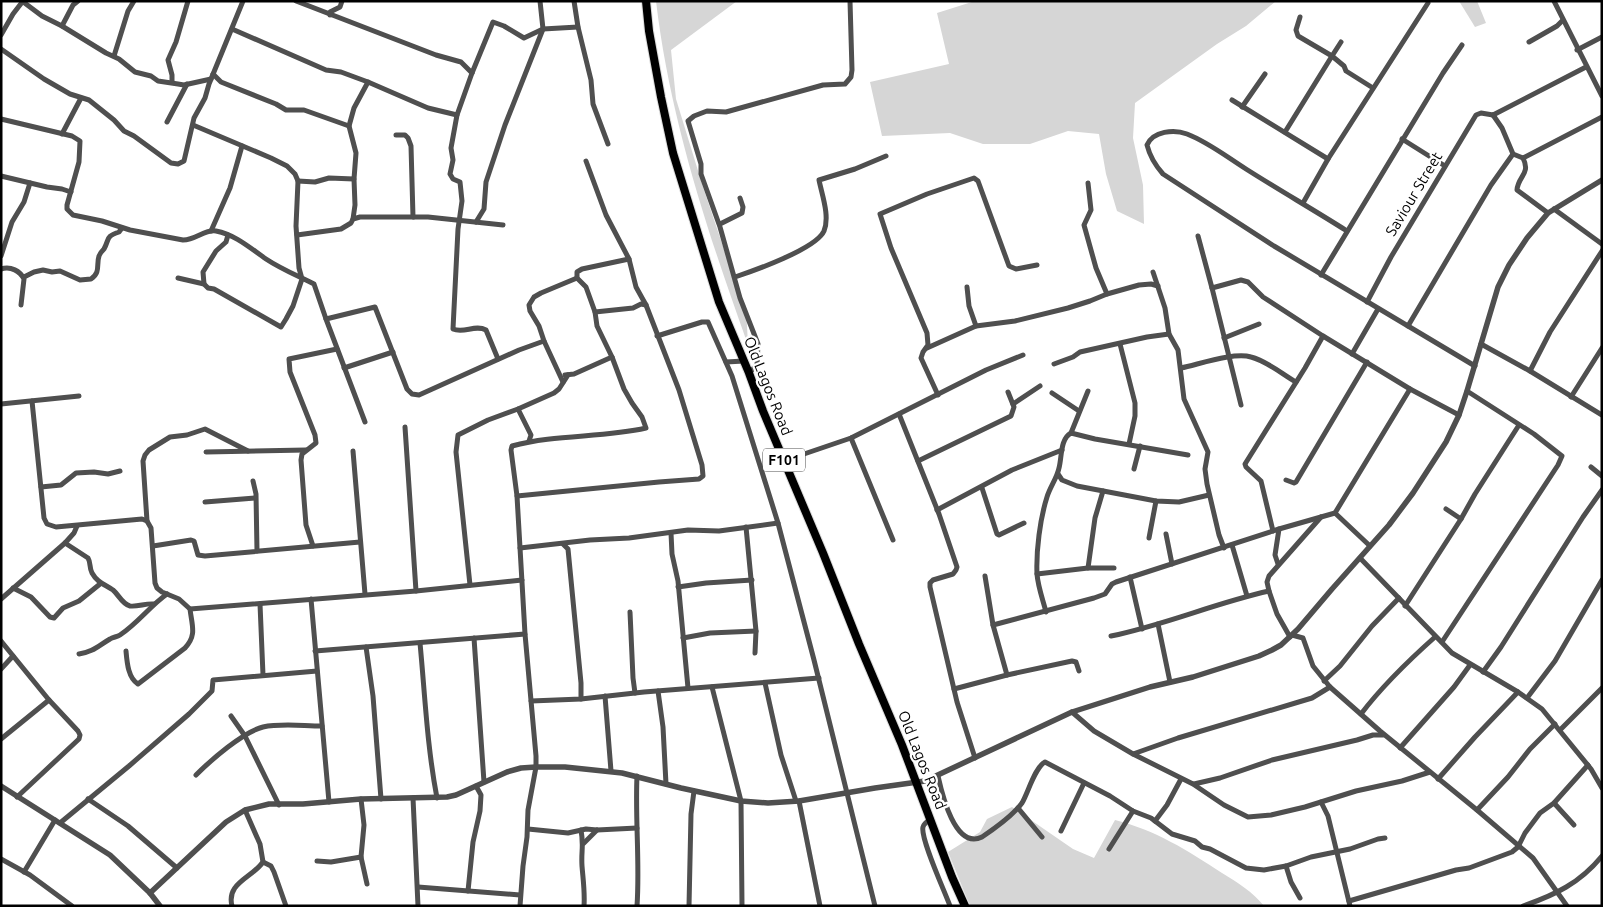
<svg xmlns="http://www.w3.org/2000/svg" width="1603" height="907" font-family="Ubuntu,sans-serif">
	<rect width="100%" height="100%" fill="#fff"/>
	<g fill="#d6d6d6">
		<path d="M656,1H737L671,50L676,99L703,187L733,276L746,307L748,345C708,233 670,120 656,1Z"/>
		<path d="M975,1H1276L1246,26L1217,44L1135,103L1133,138L1143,185L1144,224L1117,211L1106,174L1099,134L1068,131L1030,144H983L950,133L882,136L870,82L949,64L937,13Z"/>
		<path d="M1459,1H1477L1486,23L1475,27Z"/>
		<path d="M1012,807L1073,849L1094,858L1115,820C1155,830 1187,850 1222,873C1237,882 1253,892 1264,906H970L948,852L980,832L987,819Z"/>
	</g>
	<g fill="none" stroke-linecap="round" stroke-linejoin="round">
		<g stroke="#dbdbdb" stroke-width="10">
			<path id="primary" d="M646,1L649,31L661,97L673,153L719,302L749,373L763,411L823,553L859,644L902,745L952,877L965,906"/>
		</g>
		<g stroke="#4f4f4f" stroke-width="5">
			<path d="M22,1L42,16L62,26L106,53L119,59L135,72L151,76L158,81L178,84L184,85L211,79"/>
			<path d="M296,1L436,55L461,62L472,73"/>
			<path d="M574,1L578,27L591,80L593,104L608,144"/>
			<path d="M1554,1L1602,96"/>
			<path d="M330,15V12L340,7L342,1"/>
			<path d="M62,26L73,5L78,1"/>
			<path d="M232,29L326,70L341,72L368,82L428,108L457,115"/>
			<path d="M1,35L13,14L23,1"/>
			<path d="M1341,42L1332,56L1344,66L1346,71L1373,88"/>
			<path d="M1529,42L1557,26L1563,20"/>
			<path d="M1,49L44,79L70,94L89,100L114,120L124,131L134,136L171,163L178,164L184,161L194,118L205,98L209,84L243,1"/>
			<path d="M1577,50L1602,37"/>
			<path d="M114,56L128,11L134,1"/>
			<path d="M213,74L221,82L276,104L286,110H304L349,126"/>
			<path d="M172,82V75L168,60L176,42L188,1"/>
			<path d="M1232,100L1328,159"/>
			<path d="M1242,107L1265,74"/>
			<path d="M1493,115L1502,128L1513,154L1523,158C1531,174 1518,176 1517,190L1548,213"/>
			<path d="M1493,115L1586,67"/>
			<path d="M1,119L72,136L80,141L79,162L67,205V209L73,215L102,221L130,230L183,240C196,240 205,229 216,231C236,235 250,248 266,259C281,269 298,276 314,284L326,319L375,307L407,389L412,394L419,395L519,350L544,341"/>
			<path d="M167,122L187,84"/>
			<path d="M1285,132L1332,56L1298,36L1296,30L1300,17"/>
			<path d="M62,134L81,98"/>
			<path d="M396,135H405L408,138L411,146L413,217"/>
			<path d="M1402,139L1445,166"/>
			<path d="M1523,158L1602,117"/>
			<path d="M1,176L47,187L62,189L71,192"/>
			<path d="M298,181L315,182L329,178L354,179L356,153L349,126L354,108L368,82"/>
			<path d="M1088,183L1091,210L1084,225L1096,268L1107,294"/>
			<path d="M1303,203L1328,159L1428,3"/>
			<path d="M1554,209L1602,244"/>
			<path d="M353,219L355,205L354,179"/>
			<path d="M476,222L484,209L486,182L505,125L543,29L540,1"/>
			<path d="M720,224L742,213L743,207L740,198"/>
			<path d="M211,231L230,188L242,146"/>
			<path d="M1347,231C1314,210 1279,190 1246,169C1227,157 1208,142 1187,134C1174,129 1153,131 1147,145C1150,157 1155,165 1163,174L1274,246L1475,366"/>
			<path d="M297,235L341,229L351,223L353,219L360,217H428L503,225"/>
			<path d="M1198,236L1212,288L1241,280L1248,282L1263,297L1323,336L1410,389L1459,415"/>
			<path d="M1,256L12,222L24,202L30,183"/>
			<path d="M1,269C11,266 20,271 24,279L21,305"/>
			<path d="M1153,272L1165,308L1169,334L1178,350L1184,399L1208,452L1205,469L1207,484L1219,535L1224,548"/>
			<path d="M1321,275L1443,73L1462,45"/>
			<path d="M24,277L34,272L43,270L52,272L60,271L80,280L91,279C101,272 96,265 99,256C100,253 102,251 104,249C110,238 105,237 119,232L122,228"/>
			<path d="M735,277C753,271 816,249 824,231C830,216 822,195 819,180L855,169L886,156"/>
			<path d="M178,278L204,284L208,288L214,289L281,327L286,319L293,306L302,279L299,268L296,226L298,181L295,174L287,166L271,158L193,125"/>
			<path d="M204,284L203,272L216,251L226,242L228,235"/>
			<path d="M967,287L969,306L976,326"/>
			<path d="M1212,288L1241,405"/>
			<path d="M1367,302L1391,257L1476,115L1481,113L1493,115"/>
			<path d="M595,312L633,308L641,304L646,305"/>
			<path d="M326,319L365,422"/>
			<path d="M1408,326L1491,185L1513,154"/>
			<path d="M657,336L702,322H708L732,376L778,523L814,660L875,906"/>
			<path d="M1224,338L1259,324"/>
			<path d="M1120,344L1135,403V416L1129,444"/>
			<path d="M1481,344L1530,371L1602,415"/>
			<path d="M927,348L976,326L1015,321L1068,308L1090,301L1107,294L1139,285L1151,284L1158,286"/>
			<path d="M1352,354L1378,309"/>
			<path d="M498,359L486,330C475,324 464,334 453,329L458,229L462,201L460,182L453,179L450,174L453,160L451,148L457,115L472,73L493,22L504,26L524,38L543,29L578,27"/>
			<path d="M726,362L744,361"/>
			<path d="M1054,364L1073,357L1080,352L1147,337L1169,334"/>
			<path d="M344,368L393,352"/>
			<path d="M1181,368C1200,364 1234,352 1251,357C1267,361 1282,374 1296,382"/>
			<path d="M1530,371L1550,332L1602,251"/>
			<path d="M749,373L757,365L758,344L740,298L720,227L701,174V164L688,121L694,116L707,111L726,112L823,85L845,84L851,77L852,70L850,1"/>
			<path d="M565,375L574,374L612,357"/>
			<path d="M563,382L544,341L539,326L530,311L529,305L534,297L541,293L577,278"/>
			<path d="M1052,393L1079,411"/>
			<path d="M938,395L921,358L923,352L928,345L927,333L891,248L880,214L927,194L974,178L978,181L1009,266L1016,269L1037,265"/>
			<path d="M1571,397L1602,348"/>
			<path d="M32,401L44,518L47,524L56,527L142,519L147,521L151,528L155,583L157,588L162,592L179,599L190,609C192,626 197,635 185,648L138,684C128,678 127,662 126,651"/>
			<path d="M1,404L79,396"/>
			<path d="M1013,404L1040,386"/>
			<path d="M518,409L531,435L529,441"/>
			<path d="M899,414L939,514L957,567L956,570L953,574L933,580L930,583V587L957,702L975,758"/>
			<path d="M405,427L416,591"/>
			<path d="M1071,433L1088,391"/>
			<path d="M851,438L893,540"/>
			<path d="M353,451L365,594"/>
			<path d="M206,452L306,450"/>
			<path d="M918,461L1011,416L1014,407L1008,392"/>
			<path d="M787,465L804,454L851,438L986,370L1023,355"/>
			<path d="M1591,467L1602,476"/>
			<path d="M1134,469L1140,446"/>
			<path d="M1058,474L1062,480L1077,486L1156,501L1179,502L1209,495"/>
			<path d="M1286,480L1294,483L1296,482L1367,362"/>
			<path d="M253,481L256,494L257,551"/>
			<path d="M41,487L61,485L76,473L94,472L108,474L120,471"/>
			<path d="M982,488L997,534L999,535L1024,523"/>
			<path d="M517,496L659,482L699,479L703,476L702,465L679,390L646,305L636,287L629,259L606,215L586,161"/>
			<path d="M205,502L255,498"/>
			<path d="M937,510L1012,470L1062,450"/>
			<path d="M1335,513L1370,546"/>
			<path d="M1461,519L1475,494L1519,425"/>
			<path d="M147,521L143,461L145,455L149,450L170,437L187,435L205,429L248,451"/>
			<path d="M746,527L756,631L755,653"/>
			<path d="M1273,531L1261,481L1246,467L1245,464L1305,368L1323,336"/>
			<path d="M671,533L672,554L678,581L688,688"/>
			<path d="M1166,534L1172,564"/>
			<path d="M1149,538L1156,501"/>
			<path d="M65,543L88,558C91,563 89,567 92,573C97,582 104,584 113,590C119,595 122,604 130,606C138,607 146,603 154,604"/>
			<path d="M563,544L568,549L581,683V699"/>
			<path d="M1232,545L1247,596"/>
			<path d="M153,546L191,540L194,541L198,555L205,556L360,542"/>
			<path d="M313,546L306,525L301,460L302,454L316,443L315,435L290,372L289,359L337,349"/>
			<path d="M520,548L590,540L629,538L688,530L719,531L778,523"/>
			<path d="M1360,558L1452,653L1518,692L1542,709L1591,769L1602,788"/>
			<path d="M1278,564L1275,555L1279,529"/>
			<path d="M1088,568L1095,518L1103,491"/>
			<path d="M1037,574L1088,568H1114"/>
			<path d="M985,576L993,625L1007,675"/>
			<path d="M1130,577L1142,629"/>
			<path d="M470,585L456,452L458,435L488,420L518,409L554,393L559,389L568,375"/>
			<path d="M678,587L706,583L752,580"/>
			<path d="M13,588L31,597L50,617L54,618L63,608L79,601L100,584"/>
			<path d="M1269,591L1267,582L1269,576L1321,517"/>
			<path d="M1,599L65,543L74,533L77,526"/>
			<path d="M311,599L329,802"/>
			<path d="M260,604L263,675"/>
			<path d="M1405,606L1461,519L1446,509"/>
			<path d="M190,609L416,591L522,580"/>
			<path d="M630,612L633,678L635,693"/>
			<path d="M1046,612C1043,600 1038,587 1037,574C1036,551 1040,519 1047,497C1050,487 1057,478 1059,468C1062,457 1060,439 1071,433L1095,439L1188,455"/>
			<path d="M1158,624L1170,682"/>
			<path d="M993,625L1094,598L1105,594L1112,584L1116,582L1279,529L1335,513L1410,389"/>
			<path d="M1292,635L1303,638L1313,666L1330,687L1380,731L1477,810L1533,858L1567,906"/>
			<path d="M1111,636C1165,625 1215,603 1269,591L1277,614L1290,637"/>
			<path d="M474,638L484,782"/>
			<path d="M683,638L710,633L756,631"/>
			<path d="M1,641L49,700L78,731L80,735L79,739L17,797"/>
			<path d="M1442,642L1558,465L1562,456L1534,434L1467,391"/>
			<path d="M420,643C425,695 427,746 437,798"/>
			<path d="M366,647L373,696L381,799"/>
			<path d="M315,651L525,634"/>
			<path d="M79,654C93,652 98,646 110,639C113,637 117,637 120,635C138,623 150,606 167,594"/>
			<path d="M1,669L13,656"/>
			<path d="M1483,672L1501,647L1583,517L1602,490"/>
			<path d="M1324,681L1340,666L1372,626L1399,598"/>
			<path d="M765,683L781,755L796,801"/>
			<path d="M712,687L741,801L742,906"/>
			<path d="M954,689L1007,675L1072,661L1076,662L1079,671"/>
			<path d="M658,691L663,727L666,784"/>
			<path d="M605,696L611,771"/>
			<path d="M1527,698L1555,661L1602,580"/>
			<path d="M531,701L581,699L644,692L819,678"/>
			<path d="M1072,712L1094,731L1133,754L1193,784L1224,805L1248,817L1271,815L1305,807L1356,791L1402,781L1430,772"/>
			<path d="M1361,714C1383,685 1408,661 1435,637"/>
			<path d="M231,716L245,736L279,805"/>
			<path d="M1560,730L1602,688"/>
			<path d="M1,739L49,700"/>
			<path d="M1400,748L1454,687L1470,665"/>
			<path d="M1133,754L1178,738L1312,698L1330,687"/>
			<path d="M196,775C211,760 243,732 263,727C281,723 303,726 322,726"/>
			<path d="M637,776C635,819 640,863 637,906"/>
			<path d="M938,776C942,794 955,850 982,837C994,829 1014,814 1022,803C1028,793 1035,767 1045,762L1110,796L1133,811L1151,818L1172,834L1195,841L1202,847L1210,849L1246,868L1264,870L1286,866L1311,857L1350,849L1378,839L1385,838"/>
			<path d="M1438,779L1475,737L1518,692"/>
			<path d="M1194,784L1220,778L1272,760L1357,740L1373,735H1383"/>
			<path d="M413,798L418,906"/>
			<path d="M88,799L128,826L177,868"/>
			<path d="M361,799L364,825L361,857L367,884"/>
			<path d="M799,801L820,906"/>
			<path d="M1321,802L1328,816L1350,906"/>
			<path d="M1554,803L1574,825"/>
			<path d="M1018,808L1042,837"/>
			<path d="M1477,810L1508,777L1530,749L1555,724"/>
			<path d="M931,819C928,821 924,823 923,827C920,838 945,892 950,906"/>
			<path d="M1155,821L1167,805L1181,779"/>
			<path d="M60,823L129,766L189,714L212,691L213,680L317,671"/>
			<path d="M528,829L568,833L586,829L597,830L637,828"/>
			<path d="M581,830C584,846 581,851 582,866C583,879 585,892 584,906"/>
			<path d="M1061,831L1084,783"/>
			<path d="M584,843L597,830"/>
			<path d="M1109,849L1133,811"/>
			<path d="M1,859L30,875L72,906"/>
			<path d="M317,861L331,862L361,857"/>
			<path d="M263,862L271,866L274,872L286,906"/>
			<path d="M1286,866L1291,882L1300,898"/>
			<path d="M24,872L55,820"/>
			<path d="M418,887L520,895"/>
			<path d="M468,891L473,842L480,811L481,795L476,786"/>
			<path d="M1349,901L1456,870L1469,868L1512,852L1518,847L1525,833L1540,813L1554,803L1588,765"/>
			<path d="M232,906C226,883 252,878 263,862L260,844L245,810"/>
			<path d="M520,906L523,866L527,837L528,810L536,767V756L525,634L517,496L511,450L512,446C556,434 602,438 646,428L642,417L632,403L624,389L612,357L597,326L595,312L586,287L577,278V272L582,269L629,259"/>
			<path d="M689,906L691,814L694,791"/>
			<path d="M1523,906C1555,895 1580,883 1602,856"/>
		</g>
		<g stroke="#4f4f4f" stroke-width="5.5">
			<path d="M1,786L110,855L150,893L160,906"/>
			<path d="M150,893L226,822L245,810L269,804H303L361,799L447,797L456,795L507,772L521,768L536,767H565L622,773L681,788L741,801L768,803L799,801L875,788L925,781L1072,712L1150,687L1193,677L1259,656L1272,650L1281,645L1298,629L1332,589L1389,525L1413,493L1446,442L1459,415L1467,391L1498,287L1509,265L1527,238L1548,213L1602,180"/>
		</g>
		<use href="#primary" stroke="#000" stroke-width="8"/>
	</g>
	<g text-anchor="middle" stroke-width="4.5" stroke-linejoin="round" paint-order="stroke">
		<rect fill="#fff" stroke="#4c4c4c" stroke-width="1" x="763" y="448.5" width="42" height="23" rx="4"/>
		<g font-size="14" font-weight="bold" fill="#000">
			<text x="784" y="465">F101</text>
		</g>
		<g font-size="15" fill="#000" stroke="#fff">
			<text transform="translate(1414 194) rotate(-59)" y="5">Saviour Street</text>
			<text transform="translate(768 386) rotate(68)" y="5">Old Lagos Road</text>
			<text transform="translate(922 760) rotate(68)" y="5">Old Lagos Road</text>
		</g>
	</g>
	<rect width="1603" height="907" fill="none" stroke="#000000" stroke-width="5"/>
</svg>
